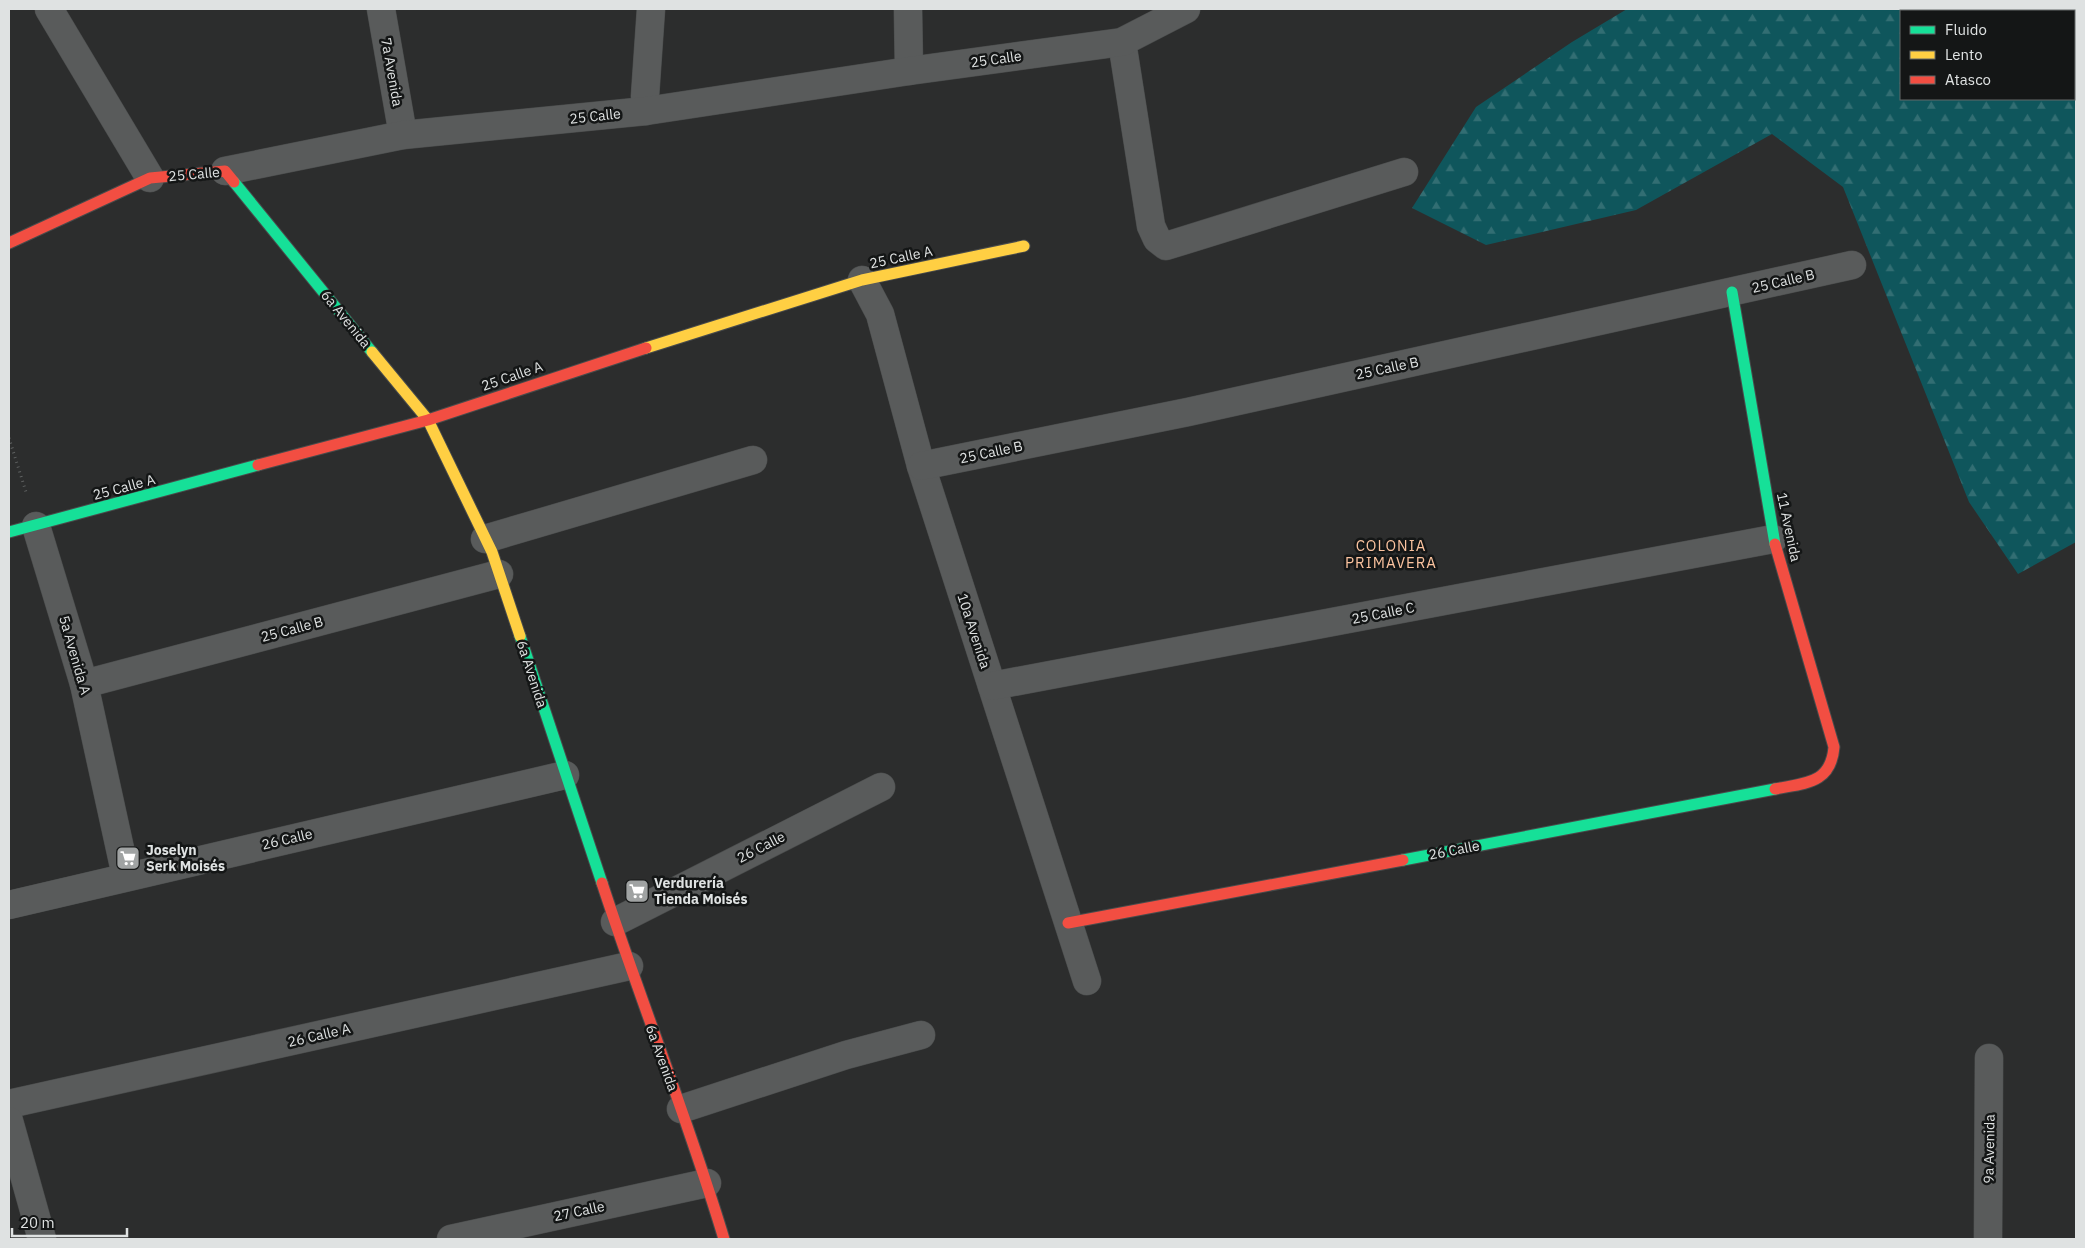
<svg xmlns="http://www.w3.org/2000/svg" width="2085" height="1248" font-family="'IBM Plex Sans',sans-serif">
	<defs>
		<pattern id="forest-firs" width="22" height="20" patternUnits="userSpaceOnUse" patternTransform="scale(1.25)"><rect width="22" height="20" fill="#0f565c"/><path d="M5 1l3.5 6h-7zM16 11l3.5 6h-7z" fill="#326e73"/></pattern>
	</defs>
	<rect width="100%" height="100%" fill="#2c2d2d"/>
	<path fill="url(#forest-firs)" fill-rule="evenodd" d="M1627,9H2076V542L2018,574L1969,502L1843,187L1772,134L1636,210L1486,245L1412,208L1476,107L1572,42ZM1901,11H2074V99H1901Z"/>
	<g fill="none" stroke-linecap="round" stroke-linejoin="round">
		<g stroke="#494b4b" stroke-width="29">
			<g id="street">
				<path d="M49,9L150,178"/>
				<path d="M381,9L403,135"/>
				<path d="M908,9L909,71"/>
				<path d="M1122,42L1151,226L1157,239L1166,246L1404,172"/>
				<path d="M646,111L645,96L651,9"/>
				<path d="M225,171L403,135L646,111L909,71L1122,42L1186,9"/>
				<path d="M862,280L880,314L921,466L1087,981"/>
				<path d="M921,466L1188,412L1852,265"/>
				<path d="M36,526L84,684L126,876"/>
				<path d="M485,539L753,460"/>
				<path d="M84,684L499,574"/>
				<path d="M992,686L1773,539"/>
				<path d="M9,905L565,775"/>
				<path d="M615,922L881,787"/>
				<path d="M9,1104L629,966"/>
				<path d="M681,1109L846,1055L921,1035"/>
				<path d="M9,1121L42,1239"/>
				<path d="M451,1239L707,1183"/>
				<path d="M1988,1239L1989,1058"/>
			</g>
		</g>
		<g stroke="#494b4b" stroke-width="13">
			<g id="fast">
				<path d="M234,182L372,352"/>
				<path d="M1732,292L1775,544"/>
				<path d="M9,532L258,465"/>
				<path d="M520,636L602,883"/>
				<path d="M1403,860L1775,789"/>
			</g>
		</g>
		<g stroke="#494b4b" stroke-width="13">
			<g id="slow">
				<path d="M646,348L862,280L1024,246"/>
				<path d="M372,352L428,420L492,552L520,636"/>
			</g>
		</g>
		<g stroke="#494b4b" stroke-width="13">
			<g id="jam">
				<path d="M9,243L150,178L225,171L234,182"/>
				<path d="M258,465L428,420L646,348"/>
				<path d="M1775,544L1834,747C1831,784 1805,783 1775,789"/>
				<path d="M602,883C641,1002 688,1119 724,1239"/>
				<path d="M1068,923L1403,860"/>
			</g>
		</g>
		<path stroke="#5e6060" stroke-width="3" stroke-dasharray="1 4" stroke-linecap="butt" d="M9,438L26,492"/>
		<use href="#street" stroke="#595b5b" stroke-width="28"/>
		<use href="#fast" stroke="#16e098" stroke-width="11"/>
		<use href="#slow" stroke="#ffcf43" stroke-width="11"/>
		<use href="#jam" stroke="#f24e42" stroke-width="11"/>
	</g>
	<defs>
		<g id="supermarket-square" transform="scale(1.25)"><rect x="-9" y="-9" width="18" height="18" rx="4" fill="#a0a3a3" stroke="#141616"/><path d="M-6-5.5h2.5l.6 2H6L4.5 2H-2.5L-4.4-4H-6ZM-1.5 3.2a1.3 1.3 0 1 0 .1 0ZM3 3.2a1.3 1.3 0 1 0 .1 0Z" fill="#fff"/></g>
	</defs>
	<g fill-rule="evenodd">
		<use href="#supermarket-square" x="128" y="858"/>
		<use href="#supermarket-square" x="637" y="891"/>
	</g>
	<g text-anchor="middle" stroke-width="5" stroke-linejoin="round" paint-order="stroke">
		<g font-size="14" fill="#dfe2e2" stroke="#141616">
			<text transform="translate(996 59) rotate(-8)" y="5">25 Calle</text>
			<text transform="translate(392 72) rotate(80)" y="5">7a Avenida</text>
			<text transform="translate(595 116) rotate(-6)" y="5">25 Calle</text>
			<text transform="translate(194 174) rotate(-5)" y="5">25 Calle</text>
			<text transform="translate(901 257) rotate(-12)" y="5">25 Calle A</text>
			<text transform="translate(1783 281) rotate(-13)" y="5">25 Calle B</text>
			<text transform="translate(346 319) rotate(51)" y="5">6a Avenida</text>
			<text transform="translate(1387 368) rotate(-12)" y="5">25 Calle B</text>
			<text transform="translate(512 376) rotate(-19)" y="5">25 Calle A</text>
			<text transform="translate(991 452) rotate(-12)" y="5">25 Calle B</text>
			<text transform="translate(124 487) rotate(-15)" y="5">25 Calle A</text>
			<text transform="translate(1789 527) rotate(78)" y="5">11 Avenida</text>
			<text transform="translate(1383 613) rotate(-11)" y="5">25 Calle C</text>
			<text transform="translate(292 629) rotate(-15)" y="5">25 Calle B</text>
			<text transform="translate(974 631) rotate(72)" y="5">10a Avenida</text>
			<text transform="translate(75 655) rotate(74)" y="5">5a Avenida A</text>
			<text transform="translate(532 674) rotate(72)" y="5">6a Avenida</text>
			<text transform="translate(287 839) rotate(-13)" y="5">26 Calle</text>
			<text transform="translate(761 847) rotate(-27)" y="5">26 Calle</text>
			<text transform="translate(1454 850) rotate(-11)" y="5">26 Calle</text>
			<text transform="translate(319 1035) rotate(-13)" y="5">26 Calle A</text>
			<text transform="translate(662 1058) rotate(70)" y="5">6a Avenida</text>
			<text transform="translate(1989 1149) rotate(-89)" y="5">9a Avenida</text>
			<text transform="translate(579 1211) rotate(-12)" y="5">27 Calle</text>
		</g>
		<g font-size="14" font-weight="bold" fill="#dfe2e2" stroke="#141616" text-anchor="start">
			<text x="146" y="855">Joselyn<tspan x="146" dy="16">Serk Moisés</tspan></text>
			<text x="654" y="888">Verdurería<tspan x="654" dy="16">Tienda Moisés</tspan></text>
		</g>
		<g font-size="15" letter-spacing="1" fill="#fbc39f" stroke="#141616">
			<text x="1391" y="551">COLONIA<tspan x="1391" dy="17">PRIMAVERA</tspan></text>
		</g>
	</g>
	<rect width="2085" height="1248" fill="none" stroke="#dfe2e2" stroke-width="20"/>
	<rect x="1900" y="10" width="175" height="90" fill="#141616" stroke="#656868"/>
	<rect x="1910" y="26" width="25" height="8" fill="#16e098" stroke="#656868"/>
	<text x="1945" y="35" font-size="15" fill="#dfe2e2">Fluido</text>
	<rect x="1910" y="51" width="25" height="8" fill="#ffcf43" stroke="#656868"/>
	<text x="1945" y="60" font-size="15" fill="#dfe2e2">Lento</text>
	<rect x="1910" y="76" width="25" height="8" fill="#f24e42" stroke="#656868"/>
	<text x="1945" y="85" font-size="15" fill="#dfe2e2">Atasco</text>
	<path d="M12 1228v8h115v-8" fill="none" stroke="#dfe2e2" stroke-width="2.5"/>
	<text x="20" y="1228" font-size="15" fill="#dfe2e2" stroke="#141616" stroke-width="4" paint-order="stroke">20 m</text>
</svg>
